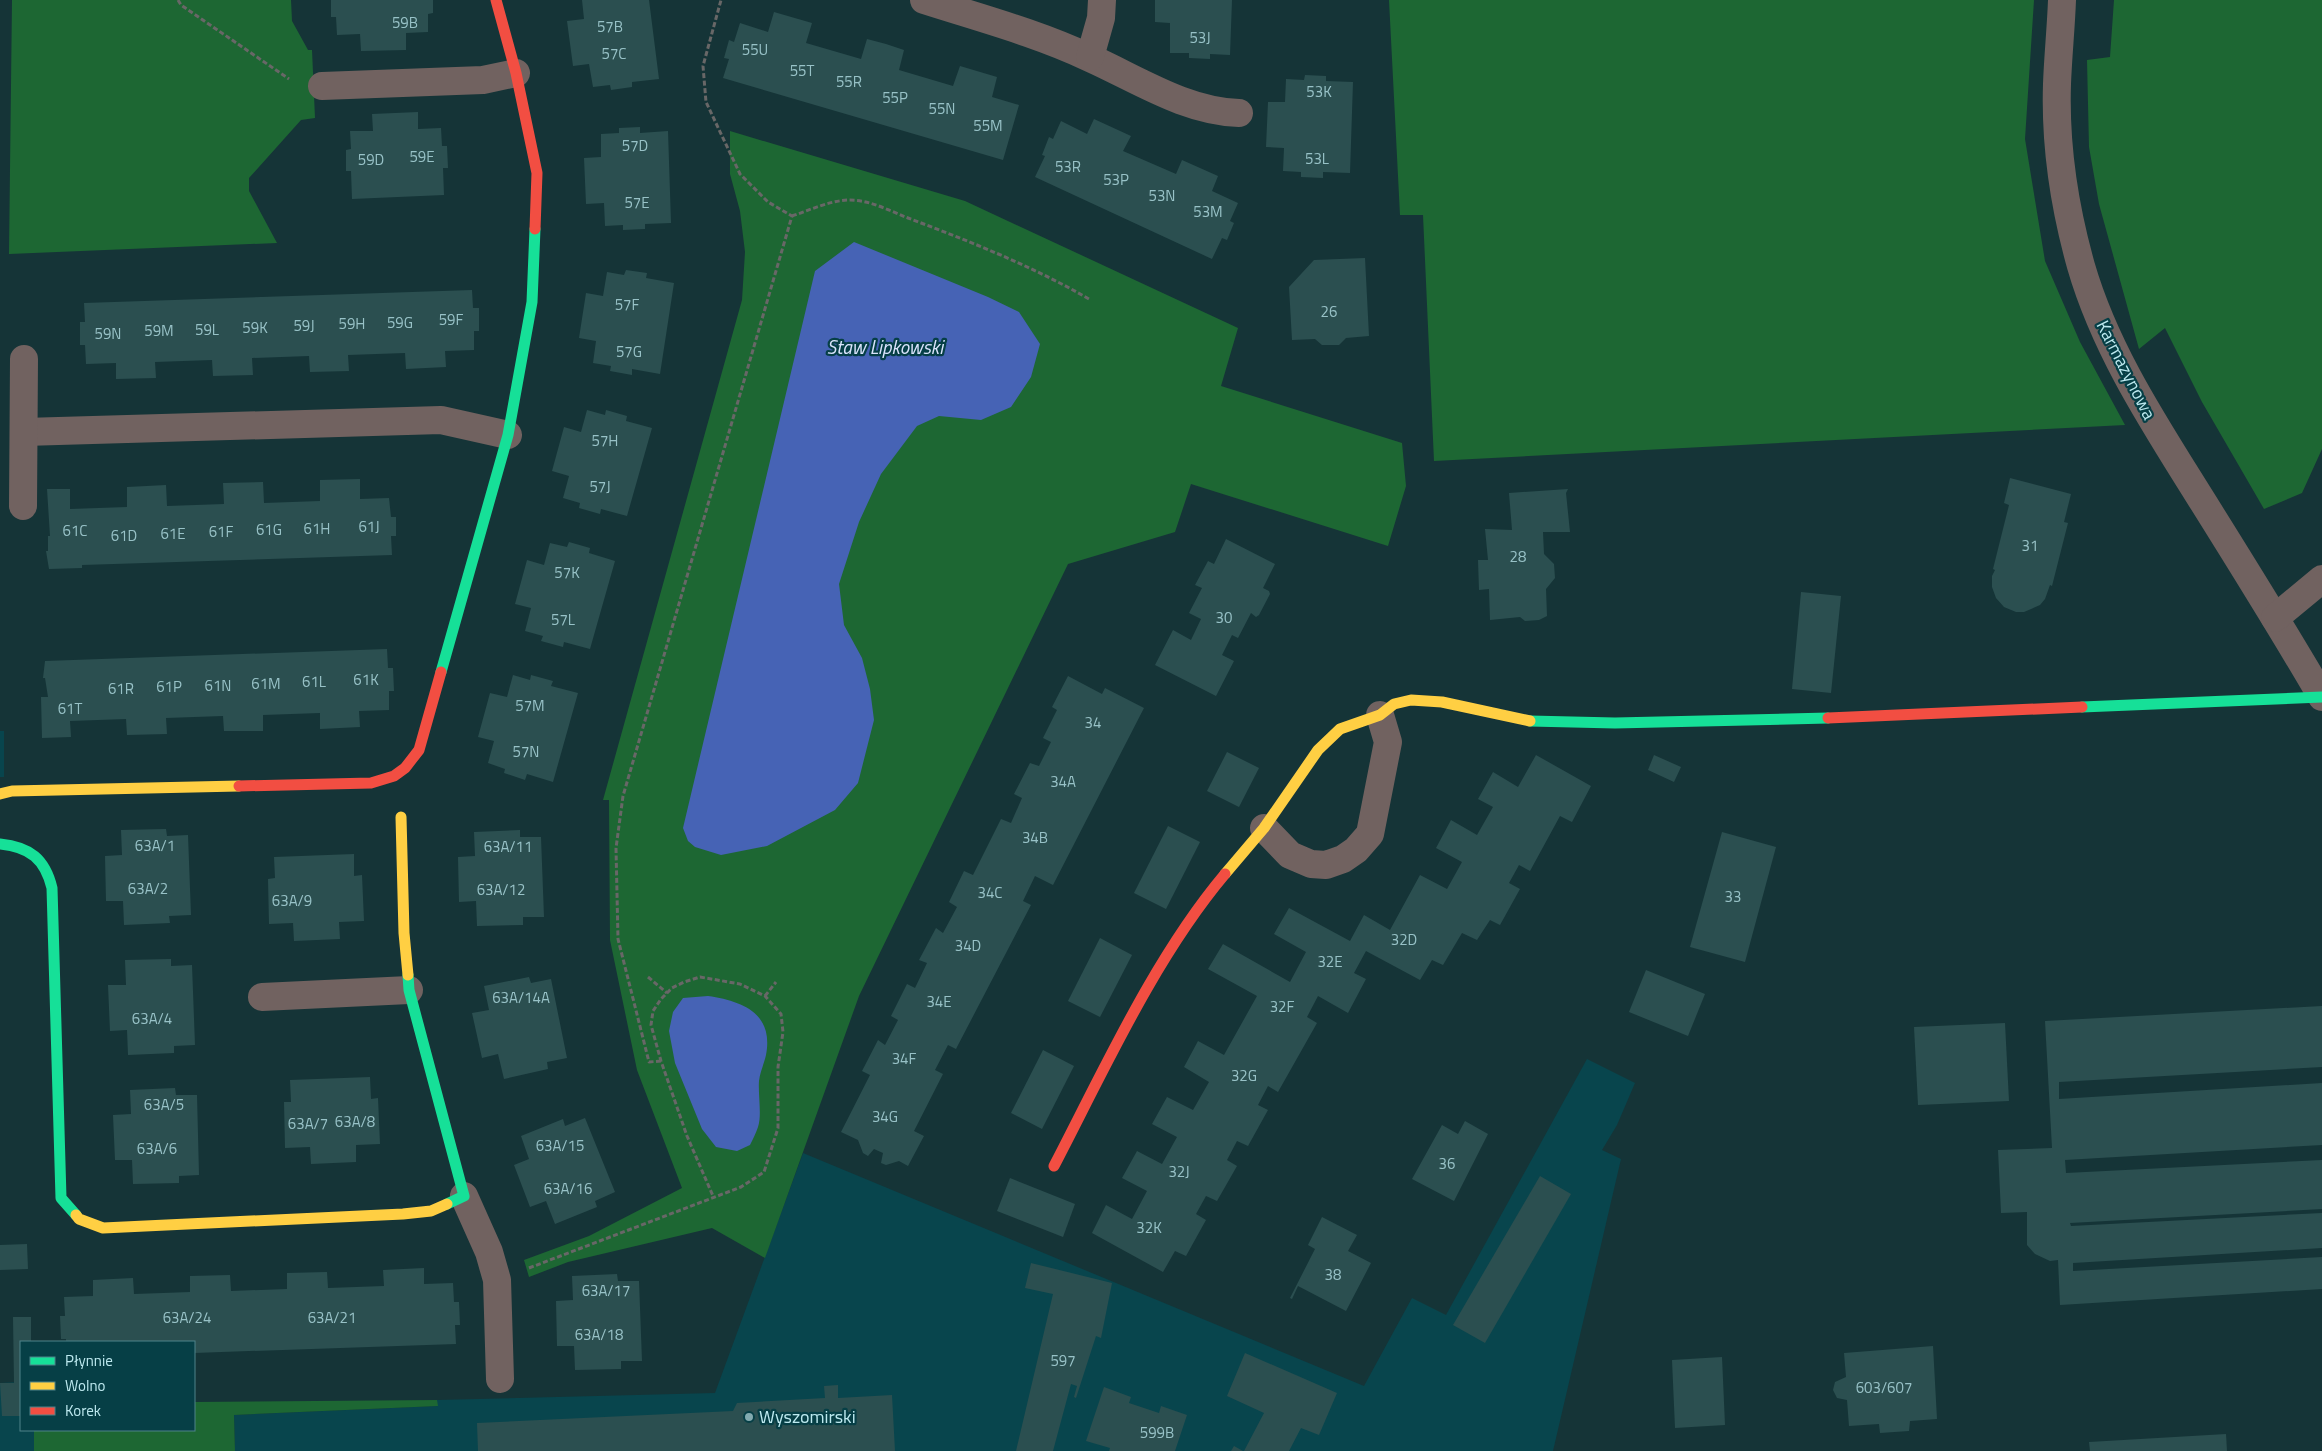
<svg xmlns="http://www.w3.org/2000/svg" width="2322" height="1451" font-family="'Titillium Web',sans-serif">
	<rect width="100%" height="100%" fill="#153437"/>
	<g fill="#08454d">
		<rect x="0" y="731" width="4" height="46"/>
		<path d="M1587,1059L1635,1083L1617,1125L1602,1150L1621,1159L1553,1451H235L234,1415L437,1406V1400L715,1393L803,1153L1364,1386L1412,1298L1446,1315Z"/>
		<path d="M21,1382V1430H34V1451H0V1383Z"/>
	</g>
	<g fill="#1d6733">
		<path d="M12,0H291L292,21L308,50H312L315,118L301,120L249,178V191L277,243L9,254Z"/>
		<path d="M1389,0H2034L2025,139L2045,261L2080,342L2125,425L1434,461L1423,215H1400Z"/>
		<path d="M2114,0H2322V449L2302,493L2264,509L2202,402L2165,328L2139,349L2099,204L2089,147L2087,60L2110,57Z"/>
		<path d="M730,131L965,201L1238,328L1221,386L1402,443L1406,486L1388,546L1191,484L1175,532L1068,564L859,996L765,1258L712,1228L568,1262L529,1277L524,1260L589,1236L682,1188L637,1070L610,940L609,800H603L742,300L745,252L740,211L730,174Z"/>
		<path d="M437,1400L438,1406L234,1415L235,1451H34V1430H194V1402Z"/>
	</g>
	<g fill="#4663b5">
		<path d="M854,242L988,297L1019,312L1040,344L1031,377L1011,407L981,420L939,416L917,426L881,474L859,522L839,584L844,625L862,658L870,689L874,720L858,783L835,810L767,846L721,855L695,847L688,841L683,828L815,271Z"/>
		<path d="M708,996C742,1001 774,1013 766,1055C764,1064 760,1072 759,1081C758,1094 762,1116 758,1127C756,1133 753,1139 750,1145L737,1151L716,1147L702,1129L675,1063L669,1031L673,1012L683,998Z"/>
	</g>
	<g fill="#2b4f50">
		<path d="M331,0H433V13L428,14V32L406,33V50L361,51L360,34L337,35L336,17H331Z"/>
		<path d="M582,0H649L659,79L632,82V87L611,90L610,85L593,87L589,64L573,66L567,21L584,19Z"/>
		<path d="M1155,0H1232L1230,55L1210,54V59L1189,58V53H1170V23L1155,22Z"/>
		<path d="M774,12L812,23L806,43L861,59L867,39L886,44L904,50L899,70L953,86L960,66L997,77L992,97L1019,105L1003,160L723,78L729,59L724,58L729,40L734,42L740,23L768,32Z"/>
		<path d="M1305,75L1326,76V81L1353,82L1350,173L1323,172V178L1301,177V172L1283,171L1284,148L1266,147L1268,102H1285L1286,79L1304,80Z"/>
		<path d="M418,112V129L441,128L442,146H447L448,168H443L444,195L352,199L351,171H346V150L351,149L350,131H373L372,114Z"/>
		<path d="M1094,119L1131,136L1123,151L1176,174L1182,160L1218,176L1212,191L1238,203L1230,221L1234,223L1227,240L1222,238L1212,259L1035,177L1045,156L1042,155L1049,137L1053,139L1061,121L1087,134Z"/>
		<path d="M640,127V133L668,131L671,223L645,224V229L623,230V225L605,226L604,203L586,204L584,158L601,157V134L619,133V128Z"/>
		<path d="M1365,258L1369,336L1346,338L1339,345H1322L1315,339L1292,340L1289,287L1314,260Z"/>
		<path d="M626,270L647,273L646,278L674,283L660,374L632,369V375L610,371L611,366L593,363L596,341L579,338L586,293L603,296L607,272L624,275Z"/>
		<path d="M472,290L473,308H479V331H474V350L445,351L446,367L406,369L405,353L348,355L349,371L310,372L309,356L252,358L253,375L213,376L212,360L155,362L156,378L116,379V363L86,364L85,345H80V322H85L84,303Z"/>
		<path d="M587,410L605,415L606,410L627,416L626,421L652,428L627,516L601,509L600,514L579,508L580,503L563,498L569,476L552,471L564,427L581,432Z"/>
		<path d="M2010,478L2071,494L2064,522L2068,523L2052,586L2050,585L2045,599L2040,605L2024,612H2016L2004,607L1996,598L1992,587V576L1995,570L1993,569L2009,505L2004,503Z"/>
		<path d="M360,479V499L389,498L391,517H396V536H391L392,555L82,565V568L49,569L46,551H48V536H50L47,489H70V509L127,507V487L166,485L167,506L224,504L223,483L263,482L264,503L320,501V480Z"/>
		<path d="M1568,489L1566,493L1570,532H1543L1544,554L1554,564L1555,578L1546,589L1547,616L1539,620L1525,621L1520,617L1490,620L1489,589L1479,590L1478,560H1488L1485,529L1512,530L1509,493Z"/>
		<path d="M1226,539L1275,564L1263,588L1269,591L1270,594L1259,615L1256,617L1251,613L1238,638L1232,635L1222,655L1234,661L1216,696L1155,665L1173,630L1191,640L1201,619L1189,613L1202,588L1195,585L1208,561L1214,564Z"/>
		<path d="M569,542L590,548L589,553L615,561L590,649L564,642L563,647L541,641L543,636L525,631L531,608L515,604L527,560L544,565L550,543L567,547Z"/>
		<path d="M1801,592L1841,596L1831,693L1792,689Z"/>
		<path d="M387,649L388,668H393L394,691H389V710L359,711L360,727L320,729V713L263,715V731H224L223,716L166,718L167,734L127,735L126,719L70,721L71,737L42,738L41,697H48L45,678H43L45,661Z"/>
		<path d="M513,675L530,680L531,675L553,681L551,686L578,693L553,782L527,774L525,780L504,773L505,769L488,763L494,741L478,737L490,693L507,697Z"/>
		<path d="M1068,676L1102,694L1105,688L1144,708L1053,885L1035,876L1023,901L1031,905L957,1047L956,1049L948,1045L935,1070L943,1074L914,1131L924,1136L908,1166L899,1161L886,1165L881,1163L883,1153L874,1149L868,1156L863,1153L858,1140L841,1132L870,1075L862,1071L878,1040L885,1045L898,1020L891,1016L907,984L915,988L927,963L919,960L936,928L943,933L957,907L949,902L964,871L973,875L1001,819L1011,823L1022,798L1014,794L1030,763L1039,766L1051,742L1043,738L1057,710L1052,707Z"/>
		<path d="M1227,752L1259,768L1239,807L1207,791Z"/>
		<path d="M1536,755L1591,786L1572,822L1560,816L1530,871L1519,865L1509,883L1520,889L1500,925L1490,920L1477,940L1462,933L1443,965L1432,960L1420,980L1366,951L1354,973L1366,979L1348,1013L1318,996L1307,1017L1317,1023L1278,1092L1268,1086L1258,1105L1268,1110L1248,1146L1237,1141L1227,1160L1237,1166L1217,1201L1206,1196L1196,1214L1206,1220L1186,1256L1175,1251L1163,1272L1092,1233L1106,1205L1132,1219L1147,1191L1122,1178L1137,1151L1162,1164L1177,1137L1152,1124L1167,1097L1193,1110L1209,1082L1184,1067L1198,1041L1224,1055L1257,996L1208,969L1223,944L1290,982L1306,952L1274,934L1289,908L1350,941L1364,915L1390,930L1420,875L1447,889L1462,862L1436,848L1451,820L1477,835L1493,807L1478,799L1493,772L1518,787Z"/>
		<path d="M1654,755L1681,767L1674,782L1648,770Z"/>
		<path d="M1168,826L1200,842L1166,909L1134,893Z"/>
		<path d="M166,829L167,836L188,835L191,915L169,916L170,923L124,925L123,901H106L105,856L122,855L121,830Z"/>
		<path d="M520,830V837H541L544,917H523V925L477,926L476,901L459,902L458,857L475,856L474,832Z"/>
		<path d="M1722,832L1776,847L1745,962L1690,947Z"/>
		<path d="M354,854V876L362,875L364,921L339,922L340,939L294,941L293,923L269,924L268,879L275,878L274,857Z"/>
		<path d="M1100,938L1132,955L1100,1017L1068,1001Z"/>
		<path d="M171,959V966L192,965L195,1045L174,1046V1053L128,1055L127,1030L110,1031L108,985H126L125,960Z"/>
		<path d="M1646,970L1705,994L1688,1036L1629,1012Z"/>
		<path d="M529,977L531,983L551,979L567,1058L547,1062L548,1069L504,1079L498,1054L482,1058L472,1013L489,1010L484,986Z"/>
		<path d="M2322,1006V1067L2059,1082V1099L2322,1083V1145L2065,1160L2066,1173L2322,1160V1209L2070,1223L2071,1226L2322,1213V1248L2073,1263V1271L2322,1257V1289L2060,1305L2058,1260L2050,1261L2035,1254L2027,1245V1212L2001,1213L1998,1150L2052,1148L2045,1021Z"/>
		<path d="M2005,1023L2009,1101L1918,1105L1914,1027Z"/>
		<path d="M1043,1050L1074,1066L1042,1129L1011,1113Z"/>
		<path d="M370,1077L371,1099L378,1098L380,1144L356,1145V1162L311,1164L310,1147L285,1148L284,1102H291L290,1080Z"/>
		<path d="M175,1088L176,1095H197L199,1175L179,1176V1183L133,1184L132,1160H115L113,1115L131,1114L130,1090Z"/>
		<path d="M585,1118L615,1192L595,1201L597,1207L555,1224L546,1201L530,1207L514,1165L529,1159L521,1136L563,1119L565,1126Z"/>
		<path d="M1465,1121L1488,1134L1454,1201L1412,1179L1442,1125L1458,1134Z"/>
		<path d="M1540,1176L1571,1194L1485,1343L1453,1325Z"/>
		<path d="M1010,1178L1075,1204L1063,1237L997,1211Z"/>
		<path d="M1322,1217L1357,1235L1348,1251L1371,1263L1346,1311L1298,1286L1292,1299L1290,1298L1315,1249L1308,1245Z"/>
		<path d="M27,1244L28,1269L0,1270V1245Z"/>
		<path d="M1031,1263L1112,1283L1101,1338L1096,1336L1076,1398L1074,1397L1077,1386L1071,1384L1053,1451H1016L1053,1294L1025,1288Z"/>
		<path d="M424,1268V1284L453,1283L454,1302H459L460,1325H455L456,1344L194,1353V1342H66V1339H61L60,1316H65L64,1297L93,1296V1280L133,1278L134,1294L163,1293L190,1292V1276L230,1275L231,1291L287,1289V1273L327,1272L328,1288L384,1286L383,1270Z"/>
		<path d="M617,1274L618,1281H639L642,1361H621V1369L575,1370L574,1346H557L556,1301L573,1300L572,1276Z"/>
		<path d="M13,1317H31V1342H21V1416H2L0,1383H14Z"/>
		<path d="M1933,1346L1937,1419L1910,1421L1909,1431L1880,1433L1879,1424L1849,1426L1847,1400L1837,1398L1833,1390L1835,1382L1846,1377L1844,1353Z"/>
		<path d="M1245,1353L1337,1393L1319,1435L1301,1428L1289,1451H1244L1264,1413L1227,1396Z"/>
		<path d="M1722,1357L1725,1425L1675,1428L1672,1360Z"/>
		<path d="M838,1385V1398L892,1395L895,1451H478L477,1423L733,1411L737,1403L825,1398L824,1386Z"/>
		<path d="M1104,1387L1131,1397L1129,1403L1159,1413L1161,1406L1187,1415L1175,1451H1109L1110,1448L1086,1441Z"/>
		<path d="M2226,1434L2227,1451H2090L2089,1442Z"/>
		<path d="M1234,1446L1243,1451H1231Z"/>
	</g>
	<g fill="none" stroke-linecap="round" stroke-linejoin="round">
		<g stroke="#686767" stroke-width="3" stroke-dasharray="5 2.5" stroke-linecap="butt">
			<path d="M178,0L181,5L289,79"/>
			<path d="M792,216C810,210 831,200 850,200C870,200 890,211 908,218C969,241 1032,266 1089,299"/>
			<path d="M648,977L667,993"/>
			<path d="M765,996L776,982"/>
			<path d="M661,1061L649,1062L618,939L616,848L623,796L792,216L768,202L740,174L706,102L703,66L721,0"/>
			<path d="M529,1268L741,1187L764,1172L778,1128V1067L783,1032L781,1014L765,996L740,984L700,977L684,982L672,988L661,999L653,1011L651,1025L661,1061L687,1136L713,1196"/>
		</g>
		<g stroke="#716260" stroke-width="28">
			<path d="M924,0C980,18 1037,33 1090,58C1139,80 1185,111 1239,113"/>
			<path d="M2062,0C2061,28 2058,56 2057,84C2055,144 2065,209 2081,266C2105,349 2153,422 2198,494C2240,561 2282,628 2322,697"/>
			<path d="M1090,57L1101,18L1102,0"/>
			<path d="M322,86L483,80L516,73"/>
			<path d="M24,432L441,420L508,435"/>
			<path d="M23,506L24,359"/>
			<path d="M2275,618L2322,579"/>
			<path d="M1264,828L1290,855L1311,864L1326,865L1343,859L1356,850L1370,834L1388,742L1380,715"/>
			<path d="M262,997L409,990"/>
			<path d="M464,1196L489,1252L497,1280L500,1379"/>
		</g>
		<g stroke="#16e098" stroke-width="11">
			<path d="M441,672L508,435L532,302L535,229"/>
			<path d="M2082,707L2322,697"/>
			<path d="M1530,721L1615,723L1828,718"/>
			<path d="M0,844C30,847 45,859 52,888L61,1198L76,1215"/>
			<path d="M408,975L409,990L464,1196L447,1204"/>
		</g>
		<g stroke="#ffcf43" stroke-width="11">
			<path d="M0,794L12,791L239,786"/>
			<path d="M401,817L404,933L408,975"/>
			<path d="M1225,874L1264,828L1318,750L1340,729L1380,715L1394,704L1411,700L1442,702L1530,721"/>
			<path d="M76,1215L79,1219L103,1228L403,1214L431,1211L447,1204"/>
		</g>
		<g stroke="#f24e42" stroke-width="11">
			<path d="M496,0L516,73L537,173L535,229"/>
			<path d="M1828,718L2082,707"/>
			<path d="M239,786L371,783L394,776L405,768L419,750L441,672"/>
			<path d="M1054,1166C1104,1070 1155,957 1225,874"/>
		</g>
	</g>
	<circle fill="#82aaaf" stroke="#063f46" stroke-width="2" cx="749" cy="1417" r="5"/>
	<g text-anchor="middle" stroke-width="4.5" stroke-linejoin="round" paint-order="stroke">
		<g font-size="15" fill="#98c2c7">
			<text x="405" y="28">59B</text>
			<text x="610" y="32">57B</text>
			<text x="1200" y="43">53J</text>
			<text x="755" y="55">55U</text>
			<text x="614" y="59">57C</text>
			<text x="802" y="76">55T</text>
			<text x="849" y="87">55R</text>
			<text x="1319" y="97">53K</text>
			<text x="895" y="103">55P</text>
			<text x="942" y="114">55N</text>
			<text x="988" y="131">55M</text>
			<text x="635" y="151">57D</text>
			<text x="422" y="162">59E</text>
			<text x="1317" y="164">53L</text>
			<text x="371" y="165">59D</text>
			<text x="1068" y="172">53R</text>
			<text x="1116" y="185">53P</text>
			<text x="1162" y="201">53N</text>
			<text x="637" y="208">57E</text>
			<text x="1208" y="217">53M</text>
			<text x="627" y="310">57F</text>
			<text x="1329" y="317">26</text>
			<text x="451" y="325">59F</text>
			<text x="400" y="328">59G</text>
			<text x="352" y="329">59H</text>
			<text x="304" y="331">59J</text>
			<text x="255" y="333">59K</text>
			<text x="207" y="335">59L</text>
			<text x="159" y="336">59M</text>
			<text x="108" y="339">59N</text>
			<text x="629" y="357">57G</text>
			<text x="605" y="446">57H</text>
			<text x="600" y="492">57J</text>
			<text x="369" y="532">61J</text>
			<text x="317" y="534">61H</text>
			<text x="269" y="535">61G</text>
			<text x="75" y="536">61C</text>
			<text x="221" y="537">61F</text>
			<text x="173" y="539">61E</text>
			<text x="124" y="541">61D</text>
			<text x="2030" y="551">31</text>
			<text x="1518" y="562">28</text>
			<text x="567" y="578">57K</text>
			<text x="1224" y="623">30</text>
			<text x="563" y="625">57L</text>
			<text x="366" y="685">61K</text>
			<text x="314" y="687">61L</text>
			<text x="266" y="689">61M</text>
			<text x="218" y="691">61N</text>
			<text x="169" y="692">61P</text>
			<text x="121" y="694">61R</text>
			<text x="530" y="711">57M</text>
			<text x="70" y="714">61T</text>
			<text x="1093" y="728">34</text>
			<text x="526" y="757">57N</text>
			<text x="1063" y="787">34A</text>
			<text x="1035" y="843">34B</text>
			<text x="155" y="851">63A/1</text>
			<text x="508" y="852">63A/11</text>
			<text x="148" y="894">63A/2</text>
			<text x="501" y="895">63A/12</text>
			<text x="990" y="898">34C</text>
			<text x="1733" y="902">33</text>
			<text x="292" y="906">63A/9</text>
			<text x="1404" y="945">32D</text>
			<text x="968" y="951">34D</text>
			<text x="1330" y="967">32E</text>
			<text x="521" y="1003">63A/14A</text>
			<text x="939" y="1007">34E</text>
			<text x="1282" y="1012">32F</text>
			<text x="152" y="1024">63A/4</text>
			<text x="904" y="1064">34F</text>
			<text x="1244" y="1081">32G</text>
			<text x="164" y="1110">63A/5</text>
			<text x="885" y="1122">34G</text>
			<text x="355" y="1127">63A/8</text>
			<text x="308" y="1129">63A/7</text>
			<text x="560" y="1151">63A/15</text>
			<text x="157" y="1154">63A/6</text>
			<text x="1447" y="1169">36</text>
			<text x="1179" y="1177">32J</text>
			<text x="568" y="1194">63A/16</text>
			<text x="1149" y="1233">32K</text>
			<text x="1333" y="1280">38</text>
			<text x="606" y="1296">63A/17</text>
			<text x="187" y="1323">63A/24</text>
			<text x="332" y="1323">63A/21</text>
			<text x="599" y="1340">63A/18</text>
			<text x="1063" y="1366">597</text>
			<text x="1884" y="1393">603/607</text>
			<text x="1157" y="1438">599B</text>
		</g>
		<g font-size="18" fill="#bde9ef" stroke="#063f46">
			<text transform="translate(2126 370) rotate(63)" y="6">Karmazynowa</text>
		</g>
		<g font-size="18" fill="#bde9ef" stroke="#063f46" text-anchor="start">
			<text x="759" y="1423">Wyszomirski</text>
		</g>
		<g font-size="19" font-style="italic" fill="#dae4fd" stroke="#063f46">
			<text x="885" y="354">Staw Lipkowski</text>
		</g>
	</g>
	<rect x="20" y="1341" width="175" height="90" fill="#063f46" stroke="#4f838a"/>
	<rect x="30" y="1357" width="25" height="8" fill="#16e098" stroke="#4f838a"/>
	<text x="65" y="1366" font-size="15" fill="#bde9ef">Płynnie</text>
	<rect x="30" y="1382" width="25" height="8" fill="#ffcf43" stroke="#4f838a"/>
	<text x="65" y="1391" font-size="15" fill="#bde9ef">Wolno</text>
	<rect x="30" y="1407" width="25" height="8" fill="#f24e42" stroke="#4f838a"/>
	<text x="65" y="1416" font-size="15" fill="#bde9ef">Korek</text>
</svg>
